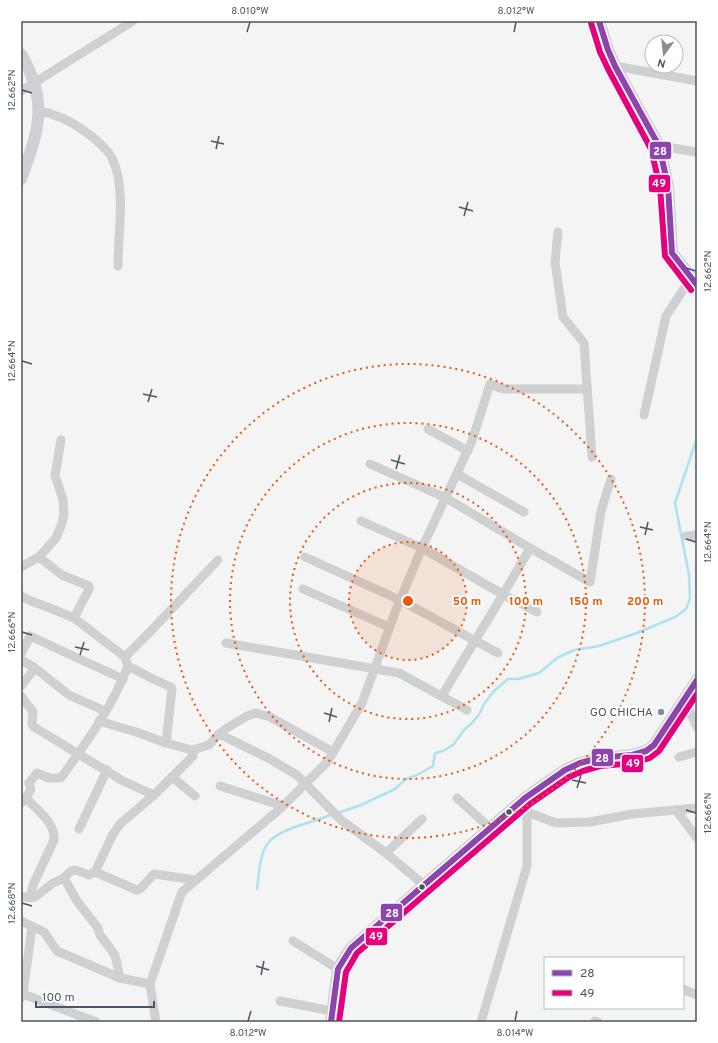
<svg xmlns="http://www.w3.org/2000/svg" width="718" height="1043" font-family="Overpass,sans-serif">
	<rect width="100%" height="100%" fill="#f4f4f4"/>
	<g fill="none" stroke-linecap="round" stroke-linejoin="round">
		<g stroke="#aee2f0" stroke-width="2.5">
			<path d="M338,813L361,805L395,789L406,779L417,775L433,766L435,753L443,751L453,745L464,730L472,723L480,713L484,704L493,692L508,679H518L539,673L557,658L574,650L599,646L637,633L675,617L686,609L690,598L689,575L675,503L697,438"/>
			<path d="M257,889C259,876 259,855 268,843C280,828 315,822 333,814"/>
		</g>
		<g stroke="#ced0d2" stroke-width="9">
			<path d="M615,66L697,81"/>
			<path d="M21,91L133,21"/>
			<path d="M39,111C56,114 69,120 83,130C92,136 109,150 113,160C126,190 118,233 118,266"/>
			<path d="M659,146L697,152"/>
			<path d="M558,232L555,262L563,317L584,343L592,457"/>
			<path d="M644,415L666,316L691,278"/>
			<path d="M428,429L468,451"/>
			<path d="M370,464L446,498L530,548L590,582L601,511L611,479"/>
			<path d="M457,474L524,512"/>
			<path d="M361,521L422,548L504,595L537,612"/>
			<path d="M686,536L697,535"/>
			<path d="M39,557L62,575L89,586V589L74,618"/>
			<path d="M305,557L400,600L498,653"/>
			<path d="M21,567L39,557L56,538L61,526L64,515L63,499L55,476L61,440"/>
			<path d="M303,589L389,627"/>
			<path d="M21,596L31,601L50,608L74,618L125,657L128,666L153,679L171,687L172,689L166,743"/>
			<path d="M226,643L399,673L467,710"/>
			<path d="M21,654L30,636L123,679"/>
			<path d="M125,657L148,634L218,560"/>
			<path d="M21,660L35,668L69,695L105,711"/>
			<path d="M21,686L35,668"/>
			<path d="M21,696L33,712L32,724L34,727L123,781L154,795"/>
			<path d="M442,696C471,646 502,598 530,548"/>
			<path d="M684,699L697,727"/>
			<path d="M99,721L136,732L166,743L192,750L209,745L219,734L227,728L247,716L256,713L270,717L333,752"/>
			<path d="M219,734L268,758L297,775L341,820L386,853L424,885"/>
			<path d="M679,757L697,752"/>
			<path d="M172,777L195,796"/>
			<path d="M220,786L283,806"/>
			<path d="M26,798C36,809 56,823 54,840L33,885L30,898"/>
			<path d="M457,798L490,828"/>
			<path d="M21,803L26,798L31,789L29,783L37,773L49,778H61C86,743 113,706 128,666"/>
			<path d="M676,810L697,838"/>
			<path d="M527,812L556,823L590,822L632,814L697,808"/>
			<path d="M79,829L107,770"/>
			<path d="M386,853L422,819"/>
			<path d="M95,872L137,890L140,889L154,874L196,880"/>
			<path d="M64,878C74,866 76,870 89,875L95,872L113,834L120,824L154,795L193,756L192,750"/>
			<path d="M21,897H35L53,883L64,878L77,901L98,928L100,935L115,955L120,978"/>
			<path d="M21,921L44,932L57,951L120,978L150,984"/>
			<path d="M293,941L338,969"/>
			<path d="M683,989L697,995"/>
			<path d="M23,994L96,1022"/>
			<path d="M21,998L23,994L32,927"/>
			<path d="M280,1001L332,1011"/>
			<path d="M595,1021L598,1022"/>
			<path d="M156,1022L150,984L182,892L281,808L328,761L362,703L397,607L422,548L472,441L490,384L503,389H587"/>
			<path d="M481,1022L527,866V812L525,798"/>
		</g>
		<g stroke="#ced0d4" stroke-width="12">
			<path d="M599,21L608,50L615,66L659,146L668,186L672,253L697,285"/>
			<path d="M21,54C49,102 39,130 21,179"/>
			<path d="M331,1022L338,969L343,960L351,948L525,798L565,770L580,763L599,758L632,755L646,751L654,745L697,680"/>
		</g>
		<g stroke="#fff" stroke-width="9">
			<g id="bus-1">
				<path d="M599,21L608,50L615,66L659,146L668,186L672,253L697,285"/>
				<path d="M331,1022L338,969L351,948L525,798L565,770L580,763L599,758L632,755L646,751L654,745L697,680"/>
			</g>
		</g>
		<g stroke="#fff" stroke-width="9">
			<g id="bus-2">
				<path d="M591,23L600,52L608,69L651,149L660,187L665,256L691,290"/>
				<path d="M339,1022L346,972L357,953L530,804L569,777L583,771L600,766L634,763L650,758L659,751L697,694"/>
			</g>
		</g>
		<use href="#bus-1" stroke="#8e44ad" stroke-width="6"/>
		<use href="#bus-2" stroke="#e5007d" stroke-width="6"/>
	</g>
	<path fill="none" stroke="#4a5661" stroke-width="1.5" d="M247,32L250,22M514,32L516,22M22,90L32,93M211,141L224,144M216,149L219,136M459,207L473,211M464,216L468,202M686,268L696,271M22,361L32,364M143,394L157,397M148,402L152,389M391,460L405,464M396,469L400,455M640,527L653,530M645,535L648,522M686,539L696,542M22,632L32,635M75,647L89,650M80,655L84,642M324,713L337,717M329,722L332,708M572,780L586,783M577,788L581,775M686,810L696,813M22,903L32,906M256,966L269,970M261,975L264,961M248,1021L251,1011M515,1021L517,1011"/>
	<circle cx="408" cy="601" r="59" fill="#e8590c" fill-opacity=".12"/>
	<g fill="none" stroke="#e8590c" stroke-width="2" stroke-dasharray="2 4">
		<circle cx="408" cy="601" r="59"/>
		<circle cx="408" cy="601" r="118"/>
		<circle cx="408" cy="601" r="178"/>
		<circle cx="408" cy="601" r="237"/>
	</g>
	<circle fill="#868d94" stroke="#fff" stroke-width="1.5" cx="661" cy="712" r="4"/>
	<g fill="#4a5661" stroke="#fff" stroke-width="1.5">
		<circle cx="509" cy="812" r="3.5"/>
		<circle cx="422" cy="887" r="3.5"/>
	</g>
	<g text-anchor="middle" stroke-width="4" stroke-linejoin="round" paint-order="stroke">
		<g font-size="12" fill="#4a5661" stroke="#fff" text-anchor="end">
			<text x="653" y="716">GO CHICHA</text>
		</g>
	</g>
	<circle cx="408" cy="601" r="6" fill="#e8590c" stroke="#fff" stroke-width="2"/>
	<g font-size="12" text-anchor="middle" font-weight="bold" fill="#e8590c" stroke="#fff" stroke-width="4" stroke-linejoin="round" paint-order="stroke">
		<text x="467" y="605">50 m</text>
		<text x="526" y="605">100 m</text>
		<text x="586" y="605">150 m</text>
		<text x="645" y="605">200 m</text>
	</g>
	<g stroke="#fff" stroke-width="1.5">
		<rect x="649" y="141" width="23" height="19" rx="4" fill="#8e44ad"/>
		<rect x="648" y="174" width="23" height="19" rx="4" fill="#e5007d"/>
		<rect x="591" y="748" width="23" height="19" rx="4" fill="#8e44ad"/>
		<rect x="621" y="754" width="23" height="19" rx="4" fill="#e5007d"/>
		<rect x="380" y="903" width="23" height="19" rx="4" fill="#8e44ad"/>
		<rect x="365" y="927" width="23" height="19" rx="4" fill="#e5007d"/>
	</g>
	<g font-size="11" text-anchor="middle" font-weight="bold" fill="#fff">
		<text x="660" y="155">28</text>
		<text x="659" y="187">49</text>
		<text x="602" y="762">28</text>
		<text x="633" y="767">49</text>
		<text x="392" y="917">28</text>
		<text x="376" y="940">49</text>
	</g>
	<rect width="718" height="1043" fill="none" stroke="#ffffff" stroke-width="44"/>
	<rect x="544" y="957" width="140" height="52" fill="#ffffff" stroke="#b7bbc0"/>
	<rect x="552" y="970" width="20" height="6" fill="#8e44ad" stroke="#b7bbc0"/>
	<text x="580" y="977" font-size="12" fill="#4a5661">28</text>
	<rect x="552" y="990" width="20" height="6" fill="#e5007d" stroke="#b7bbc0"/>
	<text x="580" y="997" font-size="12" fill="#4a5661">49</text>
	<g transform="translate(664 54) rotate(195)"><circle r="19" fill="#ffffff" stroke="#b7bbc0"/>
	<path d="M0-3L7 15L0 10L-7 15Z" fill="#868d94"/>
	<text y="-6" font-size="11" font-weight="bold" text-anchor="middle" fill="#4a5661">N</text>
	</g>
	<path d="M36 1001v6h118v-6" fill="none" stroke="#4a5661" stroke-width="2"/>
	<text x="42" y="1001" font-size="12" fill="#4a5661" stroke="#ffffff" stroke-width="3" paint-order="stroke">100 m</text>
	<rect x="22" y="22" width="674" height="999" fill="none" stroke="#4a5661" stroke-width="1.5"/>
	<g font-size="10" text-anchor="middle" fill="#4a5661">
		<text x="250" y="14">8.010°W</text>
		<text x="516" y="14">8.012°W</text>
		<text transform="translate(11 90) rotate(-90)" y="4">12.662°N</text>
		<text transform="translate(707 271) rotate(-90)" y="4">12.662°N</text>
		<text transform="translate(11 361) rotate(-90)" y="4">12.664°N</text>
		<text transform="translate(707 542) rotate(-90)" y="4">12.664°N</text>
		<text transform="translate(11 632) rotate(-90)" y="4">12.666°N</text>
		<text transform="translate(707 813) rotate(-90)" y="4">12.666°N</text>
		<text transform="translate(11 903) rotate(-90)" y="4">12.668°N</text>
		<text x="248" y="1036">8.012°W</text>
		<text x="515" y="1036">8.014°W</text>
	</g>
</svg>
